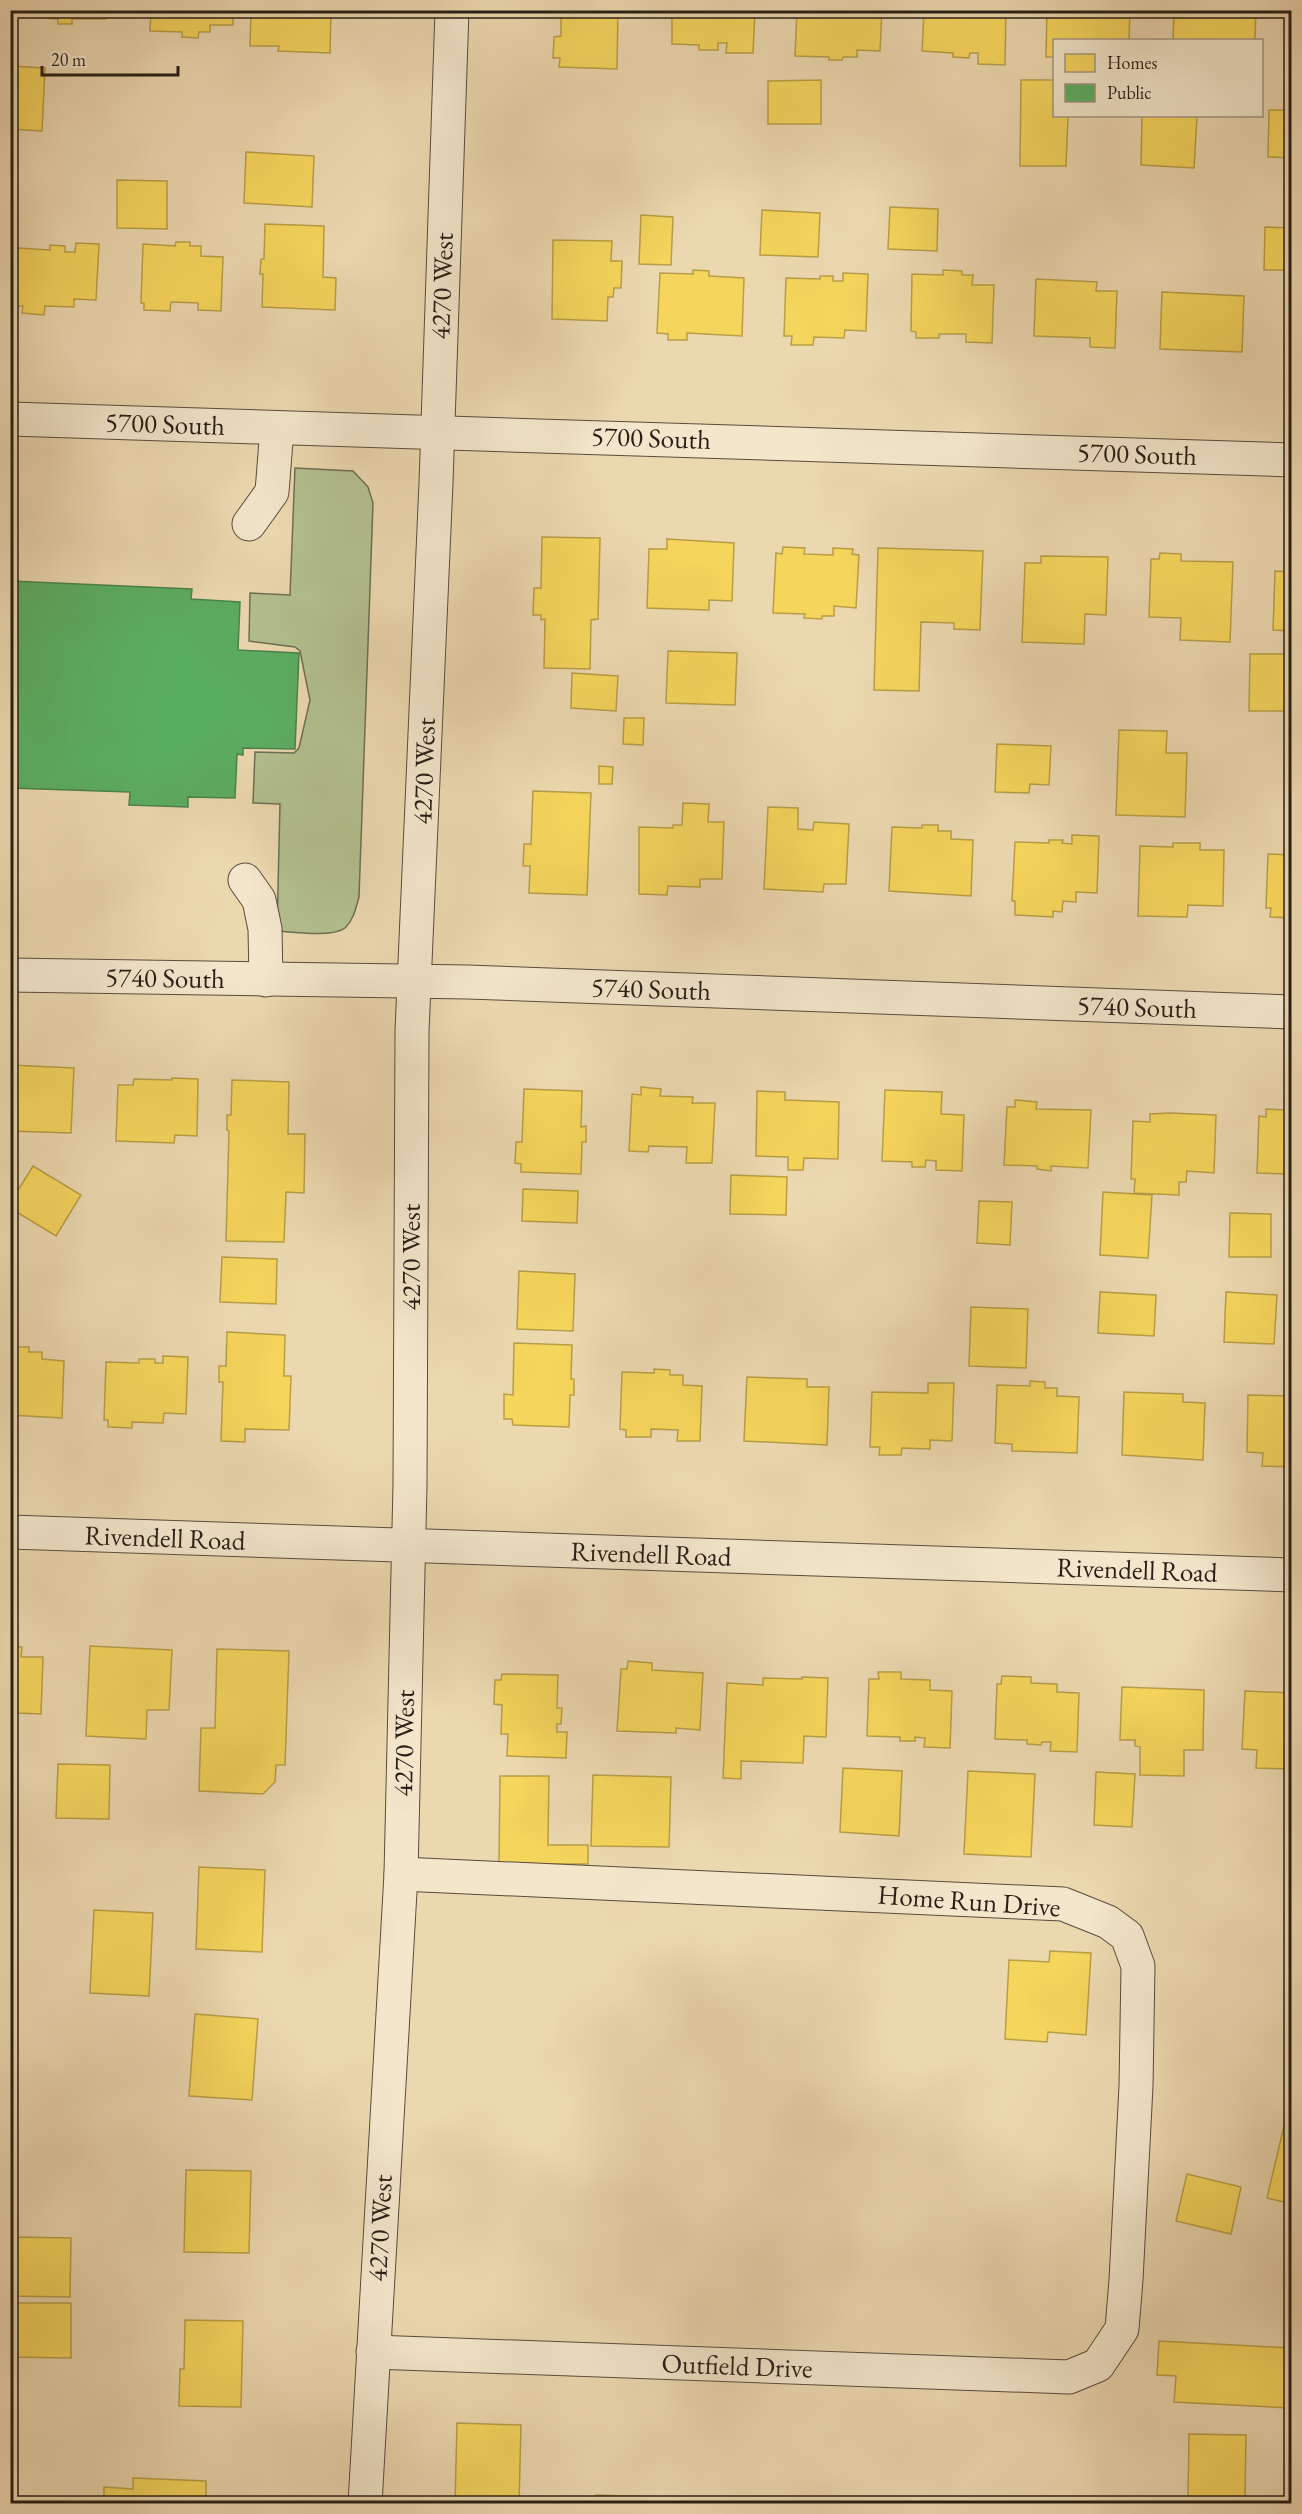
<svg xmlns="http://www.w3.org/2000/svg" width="1302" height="2514" font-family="'EB Garamond',serif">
	<rect width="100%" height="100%" fill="#ecd8af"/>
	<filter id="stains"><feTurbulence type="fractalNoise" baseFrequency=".00333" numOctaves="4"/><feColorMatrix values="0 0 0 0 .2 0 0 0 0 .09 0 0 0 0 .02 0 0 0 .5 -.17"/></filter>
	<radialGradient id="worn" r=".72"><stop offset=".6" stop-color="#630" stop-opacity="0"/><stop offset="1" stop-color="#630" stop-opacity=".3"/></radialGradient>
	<path fill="#b3c08f" stroke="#6e6f53" stroke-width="1.5" d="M295,468L353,471L368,487L373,503L359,897C356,907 354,919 346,927C335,938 293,932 277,931L280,804L253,803L255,752L294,753L299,748L310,700L300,651L295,647L249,641L250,593L290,595Z"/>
	<g fill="#f6d55c" stroke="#b89e47" stroke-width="1.5">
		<path d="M28,10H107L106,19H72V24H58V19L28,17Z"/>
		<path d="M151,10H233V25H210V32H199L198,38L182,37V32L150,31Z"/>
		<path d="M251,10H331L330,53L278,51L279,46H250Z"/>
		<path d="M561,10H618L617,69L559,67L560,58H553L554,37L561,36Z"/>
		<path d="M672,10H755L753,53H726L727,43H718V50H699V45L672,44Z"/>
		<path d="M797,10H882L880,51L857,50V57H843L842,60H829V57L795,56Z"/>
		<path d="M924,10H1006L1005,65L978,64V53H970L969,58L953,57V53L922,51Z"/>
		<path d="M1047,10H1130L1129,40H1054V57H1046Z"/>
		<path d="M1174,10H1256L1255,40H1173Z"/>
		<path d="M10,66L45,68L42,131L10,129Z"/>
		<path d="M821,80V124H768V81Z"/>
		<path d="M1021,80H1054V116H1068L1066,166H1020Z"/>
		<path d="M1269,110H1292V158L1268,157Z"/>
		<path d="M1142,116H1197L1194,168L1141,165Z"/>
		<path d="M246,152L314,156L312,207L244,203Z"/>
		<path d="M117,180L167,181V229L117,228Z"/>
		<path d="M890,207L938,209L937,251L888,249Z"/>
		<path d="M762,210L820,213L818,257L760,255Z"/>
		<path d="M641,215L673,217L671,265L639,264Z"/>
		<path d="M265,224L324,226L323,277L336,278L335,310L262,307L263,274H260L261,259H264Z"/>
		<path d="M1265,227L1292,228V270H1264Z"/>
		<path d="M553,240L612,241L611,261H622L621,288H614L613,297H608L607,321L552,319Z"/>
		<path d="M176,242H190V246H201V256L223,257L221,311L198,310V303L171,302L170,311L144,310V303H141L143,244L175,246Z"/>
		<path d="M76,243L99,244L96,300L74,299V307L45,306L44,315L22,313L23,306H16L18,248L50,250V245L65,246V252H75Z"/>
		<path d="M693,270L709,271V276L744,278L742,336L687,333V340H668V334L657,333L660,273L693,274Z"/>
		<path d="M943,270L962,271V275H973L972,285H994L992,343L966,342V334H939V338H916V332L911,331L912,274L943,275Z"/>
		<path d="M843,273L868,274L866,331L845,330L844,338L814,337L813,345H791L792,336H784L786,278L820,279V276H833V281H843Z"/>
		<path d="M1036,279L1097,282L1096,291H1117L1115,348L1090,347V338L1034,336Z"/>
		<path d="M1288,290H1292V354L1284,353Z"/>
		<path d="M1162,292L1244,296L1242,352L1160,349Z"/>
		<path d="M542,537L600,538L598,619L591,620L590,669L544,668L545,619L541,620V615H533L534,588H541Z"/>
		<path d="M667,539L734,543L732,601L709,600V610L647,608L649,549H667Z"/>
		<path d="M783,547L805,548L804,554L833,555V548L853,549L852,554L859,555L856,608L834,606V616H822V619L804,618L805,614L773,613L776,553L782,554Z"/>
		<path d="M878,548L983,551L980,630L954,629V623L921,622L919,691L874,690Z"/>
		<path d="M1160,553L1181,554V561L1233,562L1230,642L1180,640L1181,618L1149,617L1151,559H1159Z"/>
		<path d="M1041,556L1108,557L1106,615L1085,614L1084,644L1022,642L1025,563H1041Z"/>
		<path d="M1275,571L1292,572V631L1273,630Z"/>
		<path d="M668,651L737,653L735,705L666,703Z"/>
		<path d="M1250,654H1292V711H1249Z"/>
		<path d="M572,673L618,676L616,711L571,708Z"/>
		<path d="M624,718H644L643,745L623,744Z"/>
		<path d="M1119,730L1167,731L1166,753H1187L1185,817L1116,815Z"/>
		<path d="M997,744L1051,746L1049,785L1030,784L1029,793L995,792Z"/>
		<path d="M599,766L613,767L612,784H599Z"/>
		<path d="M533,791L591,793L587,895L529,893L530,866H523L524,844H531Z"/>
		<path d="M683,803L709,804L708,822H724L722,879H700V887L668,886L667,895L639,894V827L673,828V825H682Z"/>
		<path d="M768,807L798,808V829L813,830L814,822L849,824L846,884H824L823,892L764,889Z"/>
		<path d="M922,825H938V831H951V839L973,840L971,896L889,891L892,827L922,828Z"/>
		<path d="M1072,835L1099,836L1097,893L1076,892V902L1063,901L1062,912L1053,911V917L1015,915V901H1012L1015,842L1049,843V840H1063L1062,843L1072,844Z"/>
		<path d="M1173,843H1200V850H1224L1223,906L1188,905L1187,917L1138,916L1140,846L1173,847Z"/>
		<path d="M1268,854L1292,855V918L1270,917L1271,908H1266Z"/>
		<path d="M10,1065L74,1068L71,1133L10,1131Z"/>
		<path d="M172,1078L198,1079L197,1136L175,1135L174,1143L116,1141L118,1085H133L134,1079L172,1080Z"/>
		<path d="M232,1080L289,1082L288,1134H305L304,1193L286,1192L284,1242L226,1241L229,1131L227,1130V1115H231Z"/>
		<path d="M641,1087L661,1089L660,1096L693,1097L692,1103H715L712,1163H686L687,1147L649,1146L648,1152L629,1151L632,1094L641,1095Z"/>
		<path d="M524,1089L582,1091L581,1127L586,1126V1142H582L581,1174L521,1172V1164L515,1163L516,1142H522Z"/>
		<path d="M885,1090L942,1092L941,1114L964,1115L962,1171L936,1170V1161L926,1160L925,1167H912V1162L882,1161Z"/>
		<path d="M757,1091L785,1092V1100L839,1102L838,1159L804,1158L803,1170H788V1157L756,1156Z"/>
		<path d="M1015,1100L1037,1102L1036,1109L1091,1110L1088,1168L1051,1166V1171L1037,1169V1166L1004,1165L1007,1107H1015Z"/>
		<path d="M1266,1109L1287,1110L1288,1117H1292V1194H1286L1287,1174L1257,1173L1259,1116L1266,1117Z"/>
		<path d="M1170,1113L1216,1115L1214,1173L1187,1171L1186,1182H1179V1195L1134,1193L1135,1179H1131L1133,1121L1150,1122V1114Z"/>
		<path d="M33,1166L81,1195L56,1236L10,1208V1203Z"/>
		<path d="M731,1175L787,1177L786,1215L730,1214Z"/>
		<path d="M523,1189L578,1191L577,1223L522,1221Z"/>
		<path d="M1103,1192L1152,1195L1148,1258L1100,1255Z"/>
		<path d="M979,1201L1012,1202L1010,1245L977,1243Z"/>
		<path d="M1230,1213L1271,1214V1257H1229Z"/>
		<path d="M222,1257L277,1259L276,1304L220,1302Z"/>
		<path d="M519,1271L575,1274L573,1331L517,1329Z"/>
		<path d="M1100,1292L1156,1295L1154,1336L1098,1333Z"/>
		<path d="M1226,1292L1277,1295L1274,1344L1224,1342Z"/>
		<path d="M971,1307L1028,1309L1026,1368L969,1366Z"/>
		<path d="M227,1332L285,1335L284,1376H291L289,1430L245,1429V1442L221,1441L223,1382H219V1366H226Z"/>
		<path d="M514,1343L572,1345L571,1379H574V1395H570L569,1427L513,1425L512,1419H504V1394L513,1395Z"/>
		<path d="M14,1347H29V1352H42V1359L64,1361L62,1418L10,1415V1350L14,1351Z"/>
		<path d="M163,1356L188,1357L186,1414L164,1413L163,1423L132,1422V1428L108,1427V1420H104L106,1362L139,1363V1359H155V1363H163Z"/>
		<path d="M654,1369L670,1370V1375H683V1385L702,1386L700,1441H677L678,1430L651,1429V1437H626V1430L620,1429L622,1372L654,1373Z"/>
		<path d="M747,1377L807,1379V1387H829L827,1445L744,1441Z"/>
		<path d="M1030,1381L1045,1382V1388H1057V1396L1079,1397L1077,1453L1012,1451V1444L995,1443L997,1385L1030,1386Z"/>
		<path d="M928,1383H954L952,1441L930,1440V1449L902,1448L901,1455H879L880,1447H870L872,1392L928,1393Z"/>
		<path d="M1124,1392L1183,1394V1402L1205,1403L1203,1460L1122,1455Z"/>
		<path d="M1248,1395L1292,1396V1467L1262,1466L1263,1453L1247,1452Z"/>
		<path d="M90,1646L172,1650L169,1710H147L146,1739L86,1736Z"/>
		<path d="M10,1647H22L21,1657H43L41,1714L17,1713V1705H10Z"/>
		<path d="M217,1649L289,1651L285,1765H276L275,1782L263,1794L199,1791L201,1728H215Z"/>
		<path d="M628,1661L652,1663V1670L703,1673L700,1730L676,1728V1733L617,1731L621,1669H627Z"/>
		<path d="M878,1672H901V1679L930,1680V1690L952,1691L950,1748L924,1747L925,1738L915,1737V1741H900V1737L867,1736L869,1679H879Z"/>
		<path d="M502,1674L558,1675L557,1708H562L561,1724H557V1732H567L566,1758L507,1756L508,1734H501L502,1705L494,1704L495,1680H501Z"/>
		<path d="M1002,1676L1031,1677V1683L1057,1684V1692L1079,1693L1077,1752L1050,1751L1051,1742H1042L1041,1745L1027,1744V1740L995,1739L997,1684H1001Z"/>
		<path d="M802,1677L828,1678L826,1737L804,1736L803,1763L741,1761V1779L723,1778L727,1683L763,1685V1678L802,1679Z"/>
		<path d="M1122,1687L1204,1690L1203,1750H1184V1776L1140,1775V1747L1135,1746V1740H1120Z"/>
		<path d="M1245,1691L1292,1693V1769L1256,1768L1257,1750L1242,1749Z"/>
		<path d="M58,1764L110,1765L109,1819L56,1818Z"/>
		<path d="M843,1768L902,1771L899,1836L840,1832Z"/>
		<path d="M968,1771L1035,1774L1031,1857L964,1854Z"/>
		<path d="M1096,1772L1135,1774L1132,1827L1094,1825Z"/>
		<path d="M593,1775L671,1777L669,1847L591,1846Z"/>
		<path d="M500,1776H549L548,1845H588V1864H499Z"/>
		<path d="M199,1867L265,1870L262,1952L196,1949Z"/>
		<path d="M94,1910L153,1913L149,1996L90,1993Z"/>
		<path d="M1050,1951L1091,1953L1086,2035L1048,2032L1047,2042L1005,2039L1009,1960L1049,1962Z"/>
		<path d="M195,2014L258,2019L252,2100L189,2096Z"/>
		<path d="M1292,2092V2204L1267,2198Z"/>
		<path d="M186,2170L251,2171L249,2253L184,2252Z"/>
		<path d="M1187,2174L1241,2187L1231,2234L1176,2221Z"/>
		<path d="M10,2237L71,2238L70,2297L10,2296Z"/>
		<path d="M10,2303H71V2358L10,2357Z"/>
		<path d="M185,2320L243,2321L241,2407L179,2406L180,2369H184Z"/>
		<path d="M1159,2341L1292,2348V2408L1174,2402L1176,2376L1157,2375Z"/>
		<path d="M457,2423L521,2425L519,2504H455Z"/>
		<path d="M1189,2434L1246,2435L1245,2500L1188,2499Z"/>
		<path d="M133,2478L206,2481V2504H108V2499H104V2487L133,2489Z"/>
		<path d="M596,2495L715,2499V2504H596Z"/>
		<rect x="10" y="2499" width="29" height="5"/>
	</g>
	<path fill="#5aae61" stroke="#4b834b" stroke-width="1.5" d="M10,581L192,589L191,599L240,602L238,650L299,653L295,749L243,748V755L237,754L235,798L188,797V807L129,805L130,792L10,788Z"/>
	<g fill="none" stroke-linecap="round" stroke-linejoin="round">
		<g stroke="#594c3d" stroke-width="35">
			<g id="minor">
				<path d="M10,419L1292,460"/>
				<path d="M249,524L272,492L277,428"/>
				<path d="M245,880L259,900L265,929L266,980"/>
				<path d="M10,975L468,982L1292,1012"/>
				<path d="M10,1532L1292,1575"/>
				<path d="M373,2352L1069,2377L1098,2365L1122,2329L1126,2280L1136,2086L1138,1966L1127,1936L1108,1922L1063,1904L401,1874"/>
				<path d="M365,2504L401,1874L410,1485L412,1031L436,483L452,10"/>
			</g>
		</g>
		<use href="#minor" stroke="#f3e6cb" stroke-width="33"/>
	</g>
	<g text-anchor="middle" stroke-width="6" stroke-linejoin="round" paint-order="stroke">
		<g font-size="27" fill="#281e17" stroke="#f3e6cb">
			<text transform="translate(442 286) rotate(-88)" y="9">4270 West</text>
			<text transform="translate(165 424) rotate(2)" y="9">5700 South</text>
			<text transform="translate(651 438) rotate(2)" y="9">5700 South</text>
			<text transform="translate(1137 454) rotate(2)" y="9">5700 South</text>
			<text transform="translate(424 771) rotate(-88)" y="9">4270 West</text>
			<text transform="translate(165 978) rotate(1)" y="9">5740 South</text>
			<text transform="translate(651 989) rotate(2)" y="9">5740 South</text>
			<text transform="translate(1137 1007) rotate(2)" y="9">5740 South</text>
			<text transform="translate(411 1257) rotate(-90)" y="9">4270 West</text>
			<text transform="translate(165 1538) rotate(2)" y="9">Rivendell Road</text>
			<text transform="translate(651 1554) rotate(2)" y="9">Rivendell Road</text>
			<text transform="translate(1137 1570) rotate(2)" y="9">Rivendell Road</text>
			<text transform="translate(404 1743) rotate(-89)" y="9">4270 West</text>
			<text transform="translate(969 1901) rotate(4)" y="9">Home Run Drive</text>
			<text transform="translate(380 2228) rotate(-87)" y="9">4270 West</text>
			<text transform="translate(737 2366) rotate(2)" y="9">Outfield Drive</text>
		</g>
	</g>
	<rect width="1302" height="2514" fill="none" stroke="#ecd8af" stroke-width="36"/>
	<rect x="12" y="12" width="1278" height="2490" fill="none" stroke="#281e17" stroke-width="3"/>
	<rect x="18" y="18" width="1266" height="2478" fill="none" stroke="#281e17" stroke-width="1.5"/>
	<rect x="1053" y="39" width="210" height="78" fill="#f3e6cb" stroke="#a29683" stroke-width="1.5"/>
	<rect x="1065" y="54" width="30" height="18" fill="#f6d55c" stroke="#a29683" stroke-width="1.5"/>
	<text x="1107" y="69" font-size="18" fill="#281e17">Homes</text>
	<rect x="1065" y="84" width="30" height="18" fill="#5aae61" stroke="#a29683" stroke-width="1.5"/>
	<text x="1107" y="99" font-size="18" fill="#281e17">Public</text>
	<path d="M42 66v9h136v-9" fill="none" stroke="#281e17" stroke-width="3"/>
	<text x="51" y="66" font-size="18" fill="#281e17" stroke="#f3e6cb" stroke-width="4.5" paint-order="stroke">20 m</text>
	<rect width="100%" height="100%" filter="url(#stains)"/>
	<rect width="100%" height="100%" fill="url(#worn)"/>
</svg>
